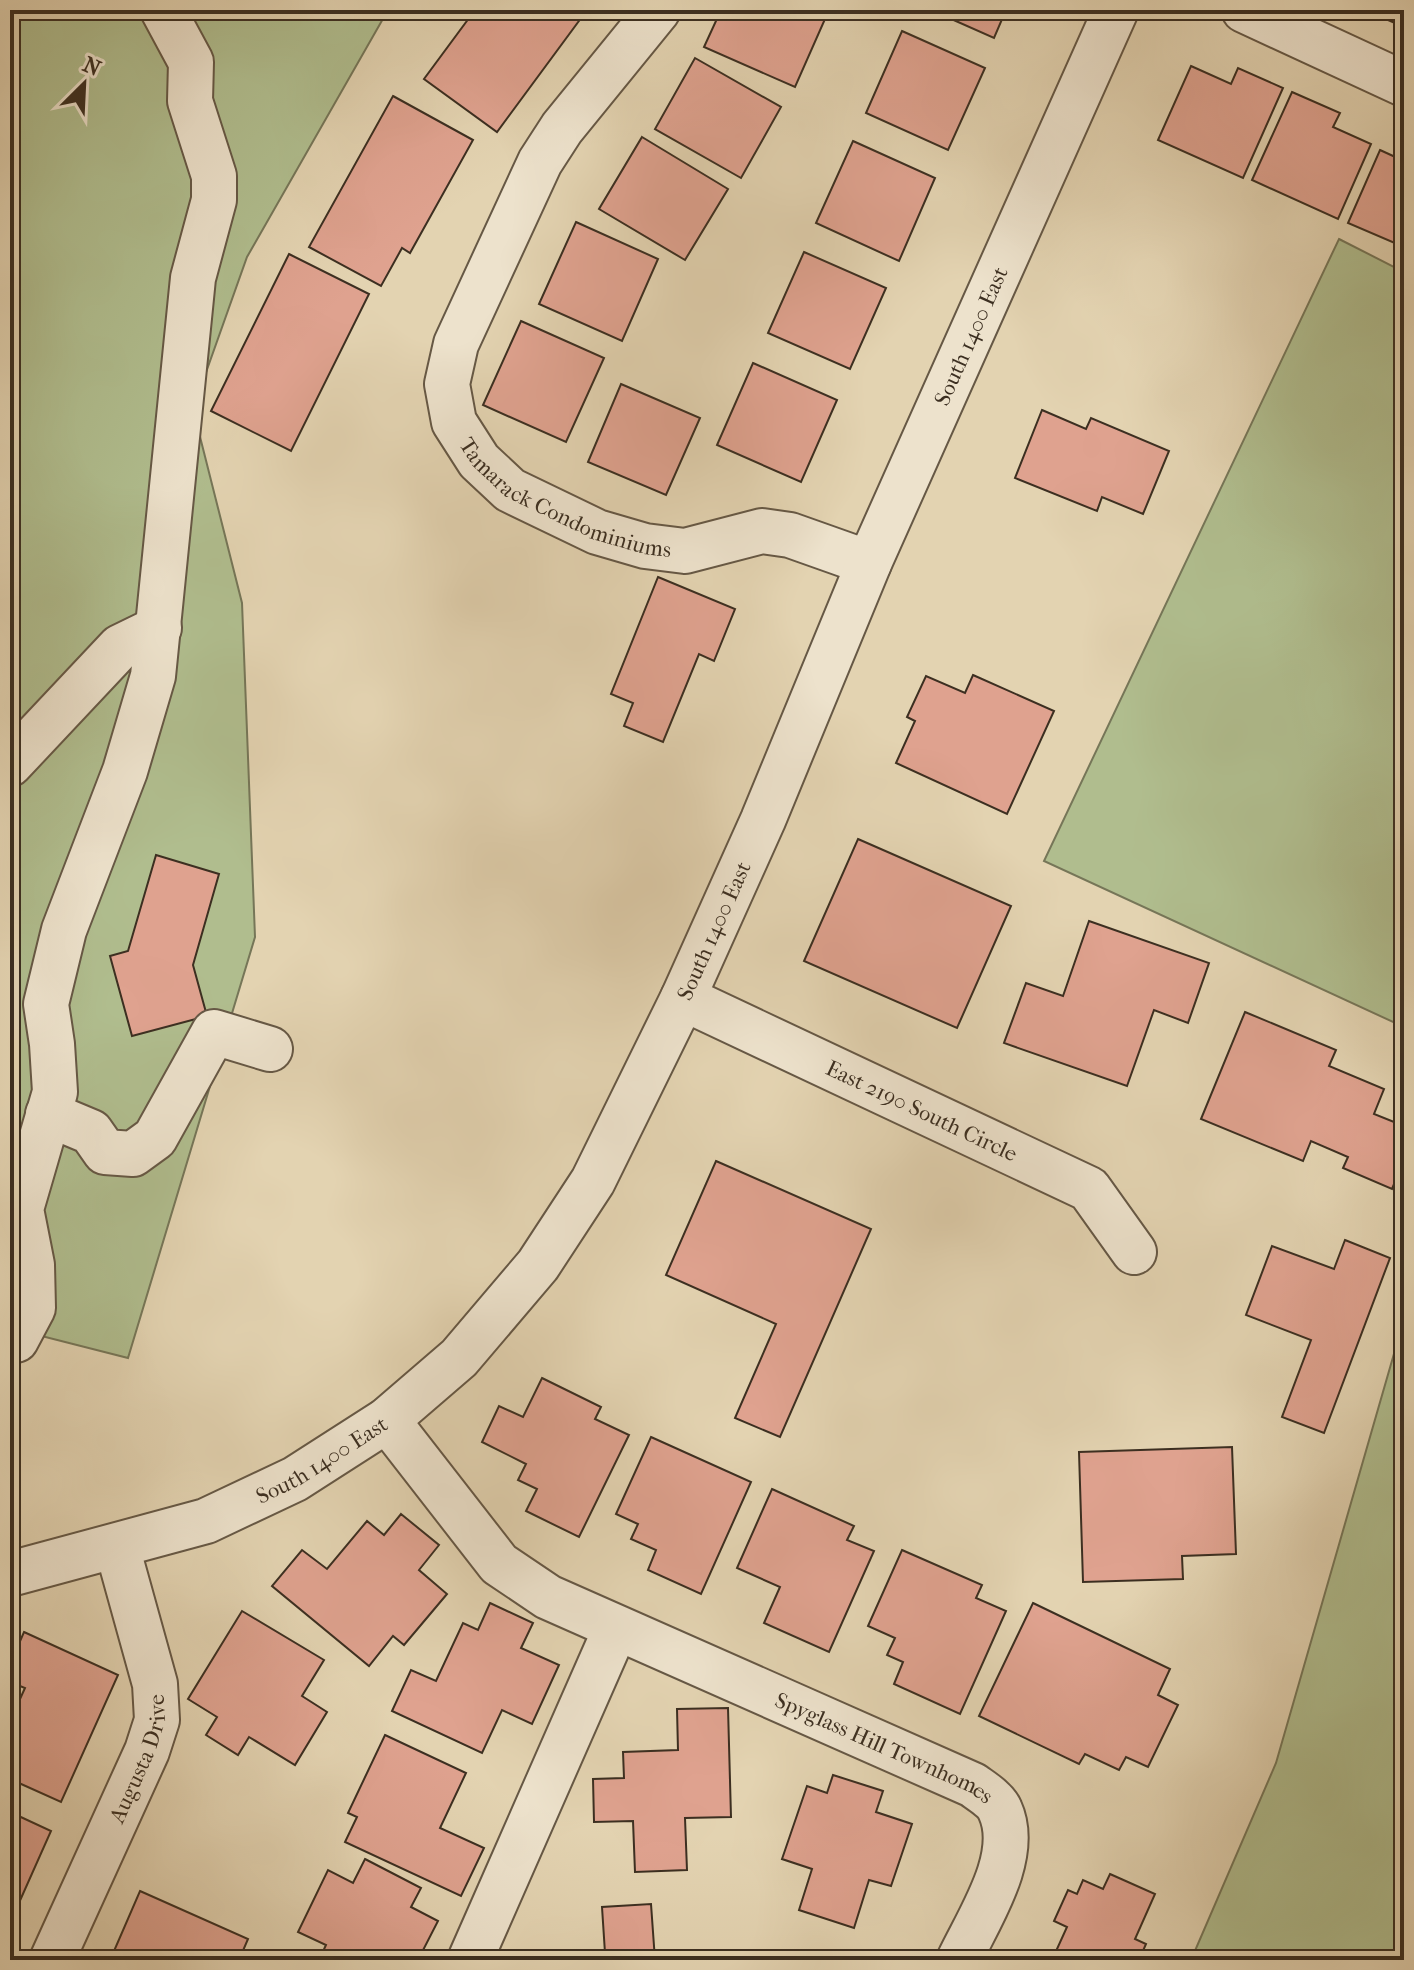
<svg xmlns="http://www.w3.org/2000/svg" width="1414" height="1970" font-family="'IM FELL French Canon',serif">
	<rect width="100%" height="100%" fill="#e3d3b1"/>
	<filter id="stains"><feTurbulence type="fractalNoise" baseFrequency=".0025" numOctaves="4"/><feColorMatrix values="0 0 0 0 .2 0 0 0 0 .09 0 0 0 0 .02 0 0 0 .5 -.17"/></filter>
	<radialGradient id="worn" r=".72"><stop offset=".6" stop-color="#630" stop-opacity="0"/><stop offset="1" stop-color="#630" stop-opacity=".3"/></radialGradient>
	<g fill="#b0bd8e" stroke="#767658" stroke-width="2">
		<path d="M10,10H388L247,257L193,409L242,603L255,937L128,1358L10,1328Z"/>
		<path d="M1339,239L1404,272V1027L1044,861Z"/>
		<path d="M1404,1319V1960H1191L1276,1763Z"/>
	</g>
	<g fill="#dfa28f" stroke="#3c2f21" stroke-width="2">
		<path d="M475,10H587L497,132L424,79Z"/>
		<path d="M721,10H829L795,87L704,47Z"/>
		<path d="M931,10H1006L994,38Z"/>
		<path d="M1365,10H1404V27Z"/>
		<path d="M902,31L985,68L948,150L866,113Z"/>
		<path d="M695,58L781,107L741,178L655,129Z"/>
		<path d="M1191,66L1231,84L1238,68L1283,88L1243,178L1158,140Z"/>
		<path d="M1292,92L1340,113L1333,127L1371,144L1338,219L1252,180Z"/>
		<path d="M393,96L473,140L410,253L402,248L381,286L309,247Z"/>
		<path d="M642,137L728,189L685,260L599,209Z"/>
		<path d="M853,141L935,178L899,261L816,223Z"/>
		<path d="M1380,150L1404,161V247L1348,223Z"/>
		<path d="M576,222L658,259L622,341L539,304Z"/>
		<path d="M804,252L886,288L850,369L768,333Z"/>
		<path d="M289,254L369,294L291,451L211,411Z"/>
		<path d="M521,321L604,358L566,442L483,405Z"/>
		<path d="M753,363L837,400L801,482L717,445Z"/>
		<path d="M621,384L700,418L666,495L588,462Z"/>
		<path d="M1042,410L1086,429L1091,418L1169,451L1143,514L1102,497L1097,511L1015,478Z"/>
		<path d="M658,577L735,609L714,661L699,654L663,742L624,726L633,703L611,694Z"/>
		<path d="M973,675L1054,711L1007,814L896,763L915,721L907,717L926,676L965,693Z"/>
		<path d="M858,839L1011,906L957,1028L804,961Z"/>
		<path d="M156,855L219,874L193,965L207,1016L132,1036L110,956L128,951Z"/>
		<path d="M1089,921L1209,963L1188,1023L1154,1010L1127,1086L1004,1043L1026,983L1063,996Z"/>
		<path d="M1245,1012L1336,1050L1329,1066L1384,1089L1374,1114L1404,1126V1160L1392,1189L1343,1168L1348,1157L1311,1141L1303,1161L1201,1119Z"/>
		<path d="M716,1161L871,1229L780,1437L735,1418L776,1324L666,1275Z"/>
		<path d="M1345,1240L1390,1258L1324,1433L1282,1417L1311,1340L1246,1315L1272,1246L1334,1269Z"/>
		<path d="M542,1378L601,1407L595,1419L629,1435L579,1537L526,1511L537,1489L518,1480L526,1464L482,1442L499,1406L523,1417Z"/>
		<path d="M651,1437L751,1482L701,1594L648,1570L656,1550L631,1539L638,1524L616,1514Z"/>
		<path d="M1232,1447L1236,1554L1182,1556L1183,1579L1083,1582L1079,1452Z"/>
		<path d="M772,1489L854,1526L847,1540L874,1551L829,1652L764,1623L780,1587L737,1568Z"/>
		<path d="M401,1514L439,1545L419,1570L447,1594L404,1645L393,1636L369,1666L272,1586L302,1550L327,1569L367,1521L384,1535Z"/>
		<path d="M902,1550L982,1585L976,1598L1006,1611L960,1714L894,1684L903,1662L887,1655L895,1638L868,1626Z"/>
		<path d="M490,1603L533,1623L521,1648L559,1665L532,1724L502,1710L482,1753L392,1711L411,1670L436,1681L463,1623L478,1630Z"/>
		<path d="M1033,1603L1170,1669L1158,1695L1178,1705L1148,1767L1126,1757L1119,1770L1085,1754L1079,1764L979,1716Z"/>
		<path d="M242,1611L324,1660L302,1696L327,1712L295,1765L249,1737L238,1755L206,1735L217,1717L188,1699Z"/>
		<path d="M24,1632L118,1675L61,1802L10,1779V1721L25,1688L10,1682V1664Z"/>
		<path d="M728,1708L731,1817L685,1818L687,1870L635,1872L633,1821L594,1822L593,1779L624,1778L623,1752L678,1750L677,1709Z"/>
		<path d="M385,1735L466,1773L440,1828L484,1848L461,1896L345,1842L357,1817L348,1813Z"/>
		<path d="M833,1775L883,1791L876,1812L912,1824L891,1886L869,1880L854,1928L799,1910L812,1869L782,1859L807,1786L827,1793Z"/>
		<path d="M10,1812L51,1831L10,1923Z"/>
		<path d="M365,1859L421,1888L411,1907L438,1921L418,1960H319L326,1945L298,1932L328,1870L353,1883Z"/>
		<path d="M1110,1874L1155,1894L1135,1939L1146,1944L1139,1960H1052L1067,1927L1054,1921L1068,1890L1077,1894L1083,1880L1103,1889Z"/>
		<path d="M140,1891L248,1939L239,1960H134L114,1951Z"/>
		<path d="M651,1904L655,1960H516L605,1953L602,1907Z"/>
	</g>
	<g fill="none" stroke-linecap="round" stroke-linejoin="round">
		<g stroke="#665845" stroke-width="48">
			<g id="minor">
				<path id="s1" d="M658,10L562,128L540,162L456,344L447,384L454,422L479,461L510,490L597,532L645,546L685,551L762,531L790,535L869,563"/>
				<path d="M1244,10L1404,84"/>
				<path d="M10,764L120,647L159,628"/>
				<path id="s2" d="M683,998L1089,1189L1134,1252"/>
				<path d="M48,1114L91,1132L105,1152L133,1154L155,1138L214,1032L270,1049"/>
				<path d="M10,1340H16L33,1308L32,1265L21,1209L55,1092L52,1044L46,1004L64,930L125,771L153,676L193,278L214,200V176L190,101L191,62L163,10"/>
				<path id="s3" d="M387,1420L499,1564L548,1597L973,1785C981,1791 996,1800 1000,1810C1021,1856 979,1918 959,1960"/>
				<path id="s4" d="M10,1574L206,1521L295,1479L387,1420L459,1358L538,1265L593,1181L683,998L763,820L869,563L1116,10"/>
				<path id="s5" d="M52,1960L147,1751L157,1720L155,1684L117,1547"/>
				<path d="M470,1960L616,1628"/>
			</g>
		</g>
		<use href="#minor" stroke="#ede2cc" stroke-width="44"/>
	</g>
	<g text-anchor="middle" stroke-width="7" stroke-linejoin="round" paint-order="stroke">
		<g font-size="22" fill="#3c2f21" stroke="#ede2cc">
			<text dy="8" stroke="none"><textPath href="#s4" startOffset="1654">South 1400 East</textPath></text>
			<text dy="8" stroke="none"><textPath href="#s1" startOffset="614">Tamarack Condominiums</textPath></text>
			<text dy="8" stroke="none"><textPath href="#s4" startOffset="1006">South 1400 East</textPath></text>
			<text dy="8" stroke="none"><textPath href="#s2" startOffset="264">East 2190 South Circle</textPath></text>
			<text dy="8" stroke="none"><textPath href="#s4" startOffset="334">South 1400 East</textPath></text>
			<text dy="8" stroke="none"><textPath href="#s3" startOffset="610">Spyglass Hill Townhomes</textPath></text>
			<text dy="8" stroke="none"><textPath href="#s5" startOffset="220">Augusta Drive</textPath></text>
		</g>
	</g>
	<rect width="1414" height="1970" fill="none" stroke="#e3d3b1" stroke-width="40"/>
	<rect x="12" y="12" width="1390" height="1946" fill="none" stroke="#3c2f21" stroke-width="4"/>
	<rect x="20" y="20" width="1374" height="1930" fill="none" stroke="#3c2f21" stroke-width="2"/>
	<g transform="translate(84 84) rotate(24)" stroke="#ede2cc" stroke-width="6" paint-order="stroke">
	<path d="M0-6L14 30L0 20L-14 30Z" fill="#3c2f21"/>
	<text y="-12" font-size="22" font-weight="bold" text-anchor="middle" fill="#3c2f21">N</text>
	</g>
	<rect width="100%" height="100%" filter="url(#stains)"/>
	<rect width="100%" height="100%" fill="url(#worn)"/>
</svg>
